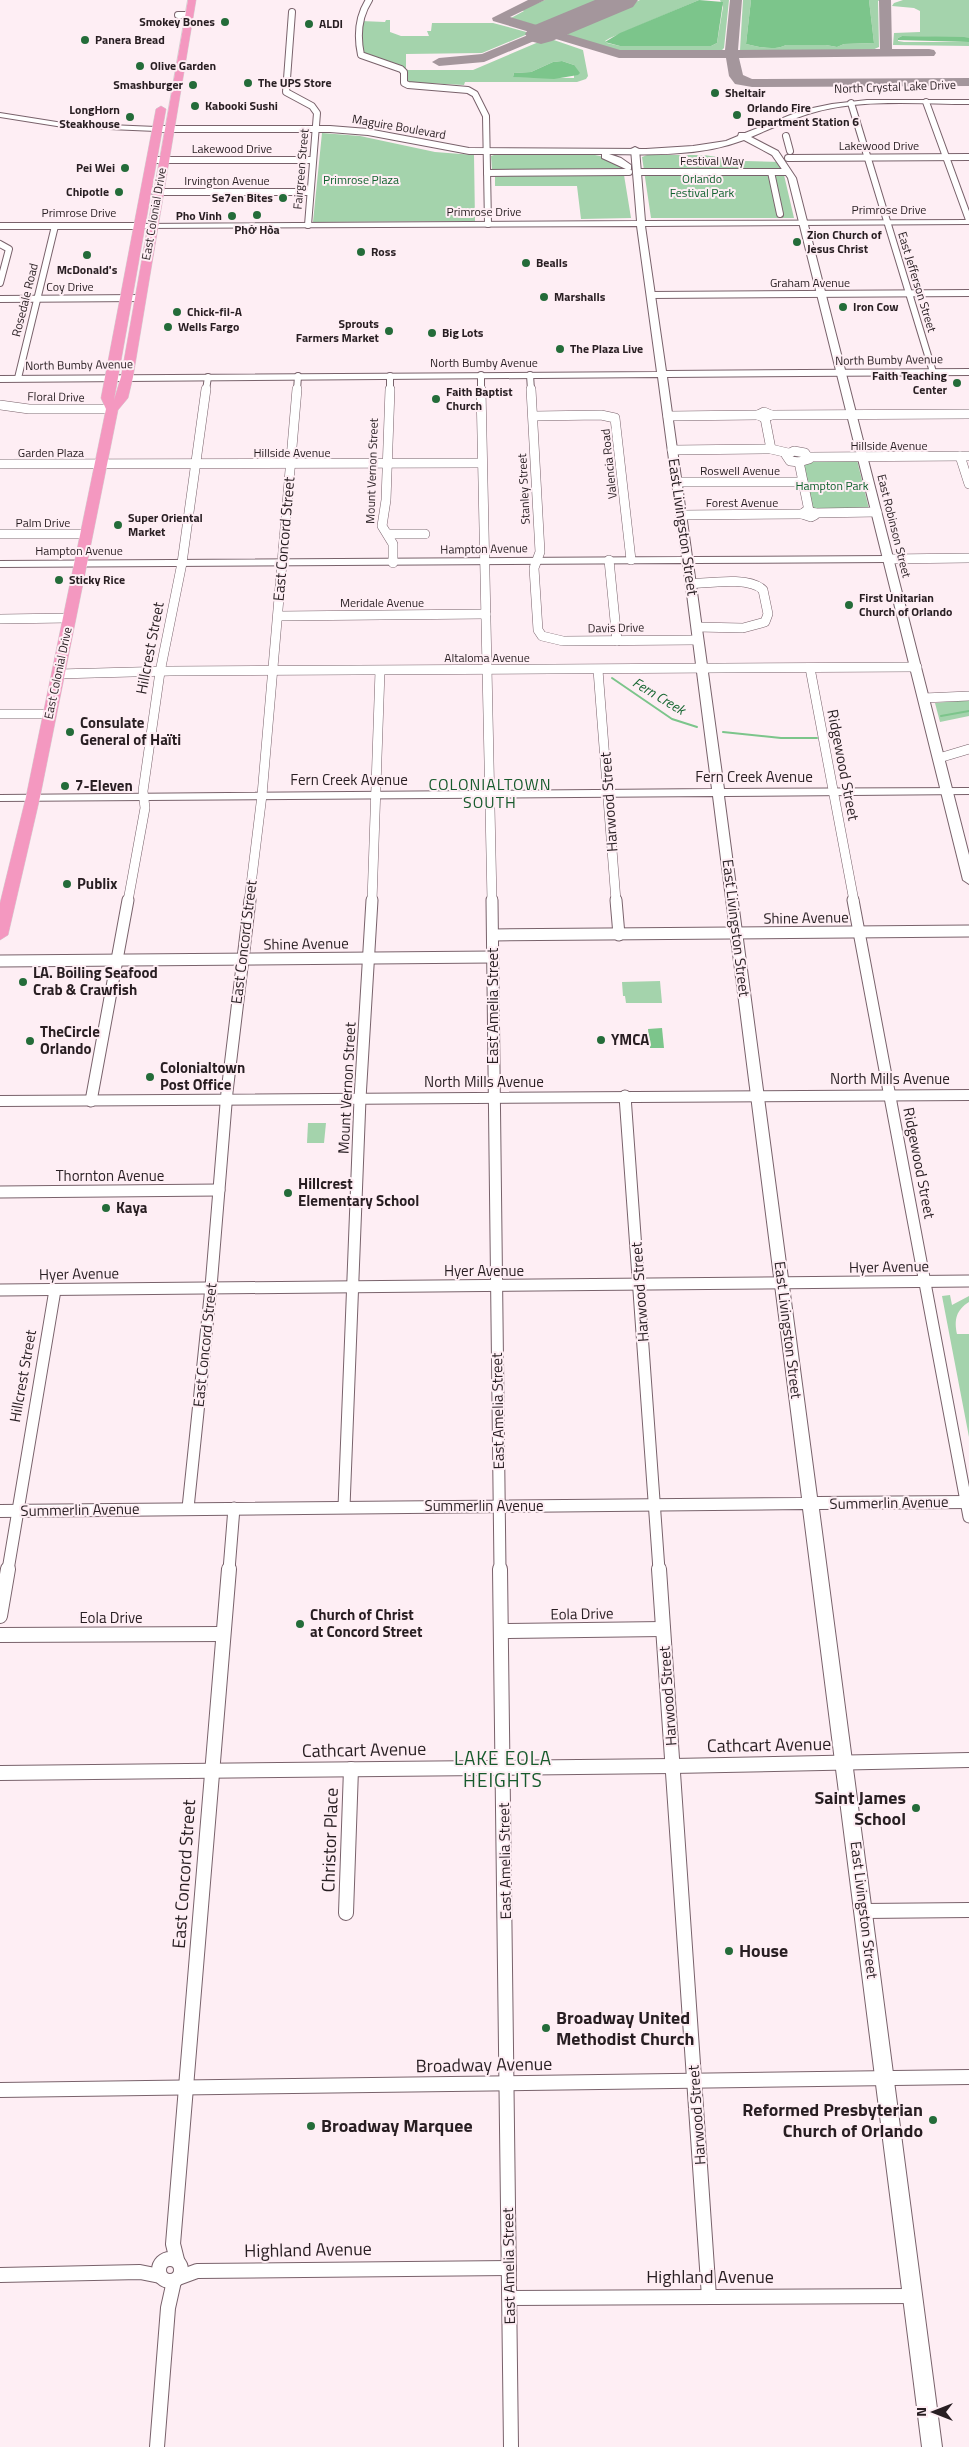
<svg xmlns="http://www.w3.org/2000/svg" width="969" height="2447" font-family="'Titillium Web',sans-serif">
	<rect width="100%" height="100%" fill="#feeef4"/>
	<g fill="#a4d3ac" fill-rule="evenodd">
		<path d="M545,0H605L541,27L511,18L524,11L521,10Z"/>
		<path d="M640,0H699L610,38L605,41L607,43L620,46H711L717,43L723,7L720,0H729L724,48L721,51L618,52L573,39L567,35L573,29Z"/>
		<path d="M743,0H751L746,44C759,47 774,51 786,45H826L837,47L844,44L874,43L869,0H881L878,1L879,47L870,51L740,50Z"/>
		<path d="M903,0H969V38L902,36L898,38V41L904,42H969V46L893,45L894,33L920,32V11L914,8L892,6L894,3Z"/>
		<path d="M386,20H390V32L401,36H429L427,31H431L432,23H493L530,33L482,53L406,54V69L408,70H473L548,38L583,50L588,76L586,79L577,82H465L464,85L406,82L405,71L361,54V21L385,22ZM562,61L574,65V78L513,77L514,73L531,72L553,62Z"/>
		<path d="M322,133L360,136L435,152L474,155L475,221L313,222Z"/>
		<path d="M497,154H590L605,157L625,168L492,170L491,156Z"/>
		<path d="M647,155H704L744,161L781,162L794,218H651L642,157Z"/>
		<path d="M495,175H624L631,218L581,219L577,186H495Z"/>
		<path d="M857,460L869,509L813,511L803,463L807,461Z"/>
		<path d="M969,700V716L940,722L935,703Z"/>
		<path d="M660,981L662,1003H626L625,996H623L622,982Z"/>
		<path d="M308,1123H326L324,1143H307Z"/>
		<path d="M950,1295L952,1305L969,1296V1302C956,1310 954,1320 957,1334H969V1437L942,1296Z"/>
	</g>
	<g fill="#7cc58b">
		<path d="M699,0L723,2L717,43L711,46H620L605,42L620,33Z"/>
		<path d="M751,0H869L874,43L844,44L837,47L826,45H786C774,51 759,47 746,44Z"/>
		<path d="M902,36L964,37L969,38V42L898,40V38Z"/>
		<path d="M562,61L574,65L580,73L578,75L554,79L513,77L514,73L531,72L553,62Z"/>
		<path d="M662,1028L664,1048H650L648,1029Z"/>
	</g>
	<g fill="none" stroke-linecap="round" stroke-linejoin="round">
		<g stroke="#7cc58b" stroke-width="2">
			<path d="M612,678L672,719L697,727"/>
			<path d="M941,716L969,711"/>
			<path d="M723,732L781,738H817"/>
		</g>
		<path fill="#a4969c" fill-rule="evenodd" d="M528,0H545L510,17L620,50H725L730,0H742L738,50L880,49L879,0H891L892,49H929L934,50L936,53L934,56L739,58L743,75L752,79L969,78V86L752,87L735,84L729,76L726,58H619L546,36L484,62L439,66L432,62L439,58L482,54L533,33L493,21L492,18Z"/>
		<path fill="#a4969c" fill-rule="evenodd" d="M595,0H638L633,7L552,41L541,44L530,41L525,34L530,27Z"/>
		<g stroke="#79626b" stroke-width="8">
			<g id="minor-far3">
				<path d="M369,0C358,17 357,36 361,55L401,69L404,72V83L408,85L468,90L475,94L486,116L488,224"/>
				<path d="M292,12L286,92L312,106L317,113L308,225"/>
				<path d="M178,15H189"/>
				<path d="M926,102L969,220"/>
				<path d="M851,103L933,372"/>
				<path d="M786,136L790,151"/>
				<path d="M788,158L969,157"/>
				<path d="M151,160H313"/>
				<path d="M638,172H786"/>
				<path d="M771,172L780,214"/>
				<path d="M487,173L629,172"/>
				<path d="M146,189L158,192H310"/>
				<path d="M0,226H139"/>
				<path d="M0,244L9,249L0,283"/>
				<path d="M650,295L969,293"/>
				<path d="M0,299L140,298"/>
				<path d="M481,375V390"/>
				<path d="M530,375L531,390"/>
				<path d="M18,378L55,226"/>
				<path d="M206,390L208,377"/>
				<path d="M297,390L298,376"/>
				<path d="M390,390V376"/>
			</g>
		</g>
		<g stroke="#79626b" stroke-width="10">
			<g id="minor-far2">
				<path d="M390,389L386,500L382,526L393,544V563"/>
				<path d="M481,389L492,901"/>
				<path d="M531,389L540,552L534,568L538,630L542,636L563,641L698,640"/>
				<path d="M0,405L29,409H112"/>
				<path d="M764,412L771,415L765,418L758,415Z"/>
				<path d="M771,415L969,414"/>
				<path d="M533,416L601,415L615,418L631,560"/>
				<path d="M668,416L758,415"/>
				<path d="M765,418L771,449"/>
				<path d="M672,450L771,449L788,453"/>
				<path d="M794,451L805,453L809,459L799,462L790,461L786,455Z"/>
				<path d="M960,456L969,484"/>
				<path d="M809,457L969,456"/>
				<path d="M799,462L809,511"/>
				<path d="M0,464L482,463"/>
				<path d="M677,482H803"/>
				<path d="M806,511L815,513V515L811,517L802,514Z"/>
				<path d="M815,513L877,512"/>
				<path d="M681,515L802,514"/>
				<path d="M0,534H86"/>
				<path d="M388,534H425"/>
				<path d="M888,559L969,558"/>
				<path d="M609,560L617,641"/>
				<path d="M690,584C708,583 750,576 763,590L768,614L765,622L743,628L697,627"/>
				<path d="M278,616L486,614"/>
				<path d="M0,619L69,618"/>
				<path d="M810,668L854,901"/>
				<path d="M598,670L616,901"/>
				<path d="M58,674L170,671L917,667"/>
				<path d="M924,698L969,696"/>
				<path d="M0,714H49"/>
				<path d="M939,758L969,749"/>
				<path d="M128,901L145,808L143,791L160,672L182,563L206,389"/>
				<path d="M249,901L262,795L297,389"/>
				<path d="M372,901L380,671"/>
			</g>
		</g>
		<g stroke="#79626b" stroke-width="13">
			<g id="minor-far1">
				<path d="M492,900L500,1570"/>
				<path d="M616,900L619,935"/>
				<path d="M853,900L969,1517"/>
				<path d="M493,935L969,931"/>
				<path d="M0,961L493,957"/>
				<path d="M625,1096L659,1570"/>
				<path d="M91,1101L128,900"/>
				<path d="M0,1192L219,1190"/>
				<path d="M0,1290L969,1281"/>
				<path d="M344,1507L360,1099L372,900"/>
				<path d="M188,1508L211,1287L227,1092L250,900"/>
				<path d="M8,1570L55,1290"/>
				<path d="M229,1570L234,1508"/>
			</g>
		</g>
		<g stroke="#79626b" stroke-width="16">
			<g id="minor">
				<path d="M500,1569L511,2447"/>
				<path d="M659,1569L709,2297"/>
				<path d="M0,1616L8,1569"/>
				<path d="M501,1631L663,1629"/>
				<path d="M0,1635L223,1634"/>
				<path d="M0,1773L673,1766L969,1760"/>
				<path d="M864,1911L969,1910"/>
				<path d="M346,1913L351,1769"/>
				<path d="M0,2090L969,2077"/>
				<circle cx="170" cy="2270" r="11"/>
				<path d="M177,2260L173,2244L229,1569"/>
				<path d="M0,2275L140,2272L160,2276"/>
				<path d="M178,2278L197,2271L509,2268"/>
				<path d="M510,2298L911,2296"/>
				<path d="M157,2447L168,2308L174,2281"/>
			</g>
		</g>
		<g stroke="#79626b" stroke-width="2">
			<g id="tertiary">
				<path d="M0,113L63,123L156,127L160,129L156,131L63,127L0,117Z"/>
				<path d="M635,147L639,149L645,221L969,220V224L645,226L666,371L969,369V375L667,377L692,557L888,556L893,559L888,562L693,563L724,789L969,788V794L724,796L817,1497L969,1496V1508L819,1509L942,2447H922L803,1509L0,1517V1505L802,1498L713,796L0,801V795L712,789L683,563L0,567V561L682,557L658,377L0,382V376L657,372L637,226L139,228L135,226L139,224L637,221L631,149Z"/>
			</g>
		</g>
		<g stroke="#79626b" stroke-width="2">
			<g id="secondary">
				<path d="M867,100H969V104C917,104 859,98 808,114C789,120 770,129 751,137L778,151L796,178L969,855V884L963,880L788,178L772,155L744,140C702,156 653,155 609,154L621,158L631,165V169L628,170L602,158V154H469L368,135L330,132H156L152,129L156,126H330L368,129L469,148L646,149L693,146L726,141L738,136L739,133H745L803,110L832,104Z"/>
				<path d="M969,1090V1100L0,1106V1096Z"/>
			</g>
		</g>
		<g stroke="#d4d2d3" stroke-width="1">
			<path id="trunk" d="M188,0H196L133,377L128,398L118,410L40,797L8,935L0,940V903L26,797L106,409L101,398L156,109L161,106L166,109L114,400L121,377Z"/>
		</g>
		<use href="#minor-far3" stroke="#fff" stroke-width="6"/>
		<use href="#minor-far2" stroke="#fff" stroke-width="9"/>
		<use href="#minor-far1" stroke="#fff" stroke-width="11"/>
		<use href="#minor" stroke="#fff" stroke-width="14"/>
		<use href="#tertiary" fill="#fff" fill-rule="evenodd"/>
		<use href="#secondary" fill="#fff" fill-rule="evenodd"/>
		<use href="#trunk" fill="#f498c0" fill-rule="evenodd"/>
	</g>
	<g fill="#246c39" stroke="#feeef4" stroke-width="2">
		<circle cx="225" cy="22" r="5"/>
		<circle cx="309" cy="24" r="5"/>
		<circle cx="85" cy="40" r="5"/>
		<circle cx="140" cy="66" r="5"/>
		<circle cx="248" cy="83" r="5"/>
		<circle cx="193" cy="85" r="5"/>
		<circle cx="715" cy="93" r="5"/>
		<circle cx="195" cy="106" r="5"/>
		<circle cx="737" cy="115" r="5"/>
		<circle cx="130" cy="117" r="5"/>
		<circle cx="125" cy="168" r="5"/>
		<circle cx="119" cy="192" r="5"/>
		<circle cx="283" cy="198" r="5"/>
		<circle cx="257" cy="215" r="5"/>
		<circle cx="232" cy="216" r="5"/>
		<circle cx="797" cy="242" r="5"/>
		<circle cx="361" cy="252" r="5"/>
		<circle cx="87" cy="255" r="5"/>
		<circle cx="526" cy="263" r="5"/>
		<circle cx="544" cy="297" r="5"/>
		<circle cx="843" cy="307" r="5"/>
		<circle cx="177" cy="312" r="5"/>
		<circle cx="168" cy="327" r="5"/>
		<circle cx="389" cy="331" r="5"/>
		<circle cx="432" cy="333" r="5"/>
		<circle cx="560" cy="349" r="5"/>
		<circle cx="957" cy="383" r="5"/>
		<circle cx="436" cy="399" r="5"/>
		<circle cx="118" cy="525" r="5"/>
		<circle cx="59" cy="580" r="5"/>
		<circle cx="849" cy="605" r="5"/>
		<circle cx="70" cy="732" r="5"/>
		<circle cx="65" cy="786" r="5"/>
		<circle cx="67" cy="884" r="5"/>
		<circle cx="23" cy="982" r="5"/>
		<circle cx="601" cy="1040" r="5"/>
		<circle cx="30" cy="1041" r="5"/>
		<circle cx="150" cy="1077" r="5"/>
		<circle cx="288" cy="1193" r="5"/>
		<circle cx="106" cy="1208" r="5"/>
		<circle cx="300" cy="1624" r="5"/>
		<circle cx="916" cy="1808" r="5"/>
		<circle cx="729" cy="1951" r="5"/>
		<circle cx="546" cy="2028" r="5"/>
		<circle cx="933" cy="2120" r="5"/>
		<circle cx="311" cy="2126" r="5"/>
	</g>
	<g text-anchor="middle" stroke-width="4" stroke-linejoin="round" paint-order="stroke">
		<g font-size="12" font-weight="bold" fill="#281e22" stroke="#feeef4" text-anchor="start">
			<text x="215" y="26" text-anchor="end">Smokey Bones</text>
			<text x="319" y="28">ALDI</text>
			<text x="95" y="44">Panera Bread</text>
			<text x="150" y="70">Olive Garden</text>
			<text x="258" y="87">The UPS Store</text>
			<text x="183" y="89" text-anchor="end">Smashburger</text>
			<text x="725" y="97">Sheltair</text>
			<text x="205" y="110">Kabooki Sushi</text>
			<text x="747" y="112">Orlando Fire<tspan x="747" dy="14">Department Station 6</tspan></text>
			<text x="120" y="114" text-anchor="end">LongHorn<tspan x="120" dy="14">Steakhouse</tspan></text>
			<text x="115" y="172" text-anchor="end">Pei Wei</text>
			<text x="109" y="196" text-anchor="end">Chipotle</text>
			<text x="273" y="202" text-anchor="end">Se7en Bites</text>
			<text x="222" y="220" text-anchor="end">Pho Vinh</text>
			<text x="257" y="234" text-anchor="middle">Phở Hòa</text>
			<text x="807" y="239">Zion Church of<tspan x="807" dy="14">Jesus Christ</tspan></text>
			<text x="371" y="256">Ross</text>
			<text x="536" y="267">Bealls</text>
			<text x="87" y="274" text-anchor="middle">McDonald's</text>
			<text x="554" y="301">Marshalls</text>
			<text x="853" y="311">Iron Cow</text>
			<text x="187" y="316">Chick-fil-A</text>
			<text x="379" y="328" text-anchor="end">Sprouts<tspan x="379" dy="14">Farmers Market</tspan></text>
			<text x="178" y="331">Wells Fargo</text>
			<text x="442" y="337">Big Lots</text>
			<text x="570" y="353">The Plaza Live</text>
			<text x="947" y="380" text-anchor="end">Faith Teaching<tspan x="947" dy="14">Center</tspan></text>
			<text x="446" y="396">Faith Baptist<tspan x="446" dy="14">Church</tspan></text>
			<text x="128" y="522">Super Oriental<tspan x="128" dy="14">Market</tspan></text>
			<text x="69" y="584">Sticky Rice</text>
			<text x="859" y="602">First Unitarian<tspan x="859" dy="14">Church of Orlando</tspan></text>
		</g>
		<g font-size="12" fill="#281e22" stroke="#feeef4">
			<text transform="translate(895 87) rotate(-2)" y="4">North Crystal Lake Drive</text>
			<text transform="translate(399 127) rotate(10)" y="4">Maguire Boulevard</text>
			<text x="879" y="150">Lakewood Drive</text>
			<text x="232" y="153">Lakewood Drive</text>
			<text x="712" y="165">Festival Way</text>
			<text transform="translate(301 169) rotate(-85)" y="4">Fairgreen Street</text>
			<text x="227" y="185">Irvington Avenue</text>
			<text x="889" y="214">Primrose Drive</text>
			<text x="484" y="216">Primrose Drive</text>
			<text x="79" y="217">Primrose Drive</text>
			<text transform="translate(154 214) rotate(-80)" y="4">East Colonial Drive</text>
			<text transform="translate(917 282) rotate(73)" y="4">East Jefferson Street</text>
			<text x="810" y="287">Graham Avenue</text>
			<text x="70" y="291">Coy Drive</text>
			<text transform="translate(25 300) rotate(-76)" y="4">Rosedale Road</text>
			<text transform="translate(889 360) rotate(-1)" y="4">North Bumby Avenue</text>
			<text x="484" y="367">North Bumby Avenue</text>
			<text transform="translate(79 365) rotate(-1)" y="4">North Bumby Avenue</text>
			<text transform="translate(56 397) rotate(1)" y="4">Floral Drive</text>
			<text x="889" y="450">Hillside Avenue</text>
			<text x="51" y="457">Garden Plaza</text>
			<text x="292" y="457">Hillside Avenue</text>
			<text transform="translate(609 464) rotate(-96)" y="4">Valencia Road</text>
			<text transform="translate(372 471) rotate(-88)" y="4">Mount Vernon Street</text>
			<text x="740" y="475">Roswell Avenue</text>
			<text transform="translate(524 489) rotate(-93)" y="4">Stanley Street</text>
			<text x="742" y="507">Forest Avenue</text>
			<text x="43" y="527">Palm Drive</text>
			<text transform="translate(894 526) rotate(76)" y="4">East Robinson Street</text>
			<text transform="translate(484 549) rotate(-1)" y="4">Hampton Avenue</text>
			<text x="79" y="555">Hampton Avenue</text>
			<text x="382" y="607">Meridale Avenue</text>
			<text transform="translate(616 628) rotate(-1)" y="4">Davis Drive</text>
			<text x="487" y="662">Altaloma Avenue</text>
			<text transform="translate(58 673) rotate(-78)" y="4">East Colonial Drive</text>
		</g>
		<g font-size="12" fill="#0f612d" stroke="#feeef4">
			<text x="702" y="183">Orlando<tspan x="702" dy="14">Festival Park</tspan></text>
			<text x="361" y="184">Primrose Plaza</text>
			<text x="832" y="490">Hampton Park</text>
		</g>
		<g font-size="14" font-style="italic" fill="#176631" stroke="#feeef4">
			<text transform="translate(659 696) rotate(31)" y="5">Fern Creek</text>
		</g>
		<g font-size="15" fill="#281e22" stroke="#feeef4">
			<text transform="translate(683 527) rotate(82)" y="5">East Livingston Street</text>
			<text transform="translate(284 539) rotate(-85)" y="5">East Concord Street</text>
			<text transform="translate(150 648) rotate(-79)" y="5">Hillcrest Street</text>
			<text transform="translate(843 765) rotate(79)" y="5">Ridgewood Street</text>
			<text x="754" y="782">Fern Creek Avenue</text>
			<text x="349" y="785">Fern Creek Avenue</text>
			<text transform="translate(609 802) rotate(-94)" y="5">Harwood Street</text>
			<text transform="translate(806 918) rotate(-1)" y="5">Shine Avenue</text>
			<text transform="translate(736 928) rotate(83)" y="5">East Livingston Street</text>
			<text transform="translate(244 942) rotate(-83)" y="5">East Concord Street</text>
			<text transform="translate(306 944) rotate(-1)" y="5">Shine Avenue</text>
			<text transform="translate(493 1006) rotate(-90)" y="5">East Amelia Street</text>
			<text x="890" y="1084">North Mills Avenue</text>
			<text x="484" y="1087">North Mills Avenue</text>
			<text transform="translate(347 1088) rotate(-87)" y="5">Mount Vernon Street</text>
			<text transform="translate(919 1163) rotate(79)" y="5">Ridgewood Street</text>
			<text x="110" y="1181">Thornton Avenue</text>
			<text transform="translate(889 1267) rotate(-1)" y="5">Hyer Avenue</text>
			<text x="484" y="1276">Hyer Avenue</text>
			<text transform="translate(79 1274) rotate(-1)" y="5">Hyer Avenue</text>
			<text transform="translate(640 1292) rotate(-94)" y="5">Harwood Street</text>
			<text transform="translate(788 1330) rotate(83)" y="5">East Livingston Street</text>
			<text transform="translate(205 1345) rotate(-84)" y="5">East Concord Street</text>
			<text transform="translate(23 1376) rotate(-80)" y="5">Hillcrest Street</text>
			<text transform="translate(498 1411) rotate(-91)" y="5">East Amelia Street</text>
			<text transform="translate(889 1503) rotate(-1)" y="5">Summerlin Avenue</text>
			<text x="484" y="1511">Summerlin Avenue</text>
			<text transform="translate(80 1510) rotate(-1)" y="5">Summerlin Avenue</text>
			<text transform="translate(582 1614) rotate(-1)" y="5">Eola Drive</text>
			<text x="111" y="1623">Eola Drive</text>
			<text transform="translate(668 1696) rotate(-94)" y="5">Harwood Street</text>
			<text transform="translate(505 1861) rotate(-91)" y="5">East Amelia Street</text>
			<text transform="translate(864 1910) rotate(83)" y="5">East Livingston Street</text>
			<text transform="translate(697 2115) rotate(-94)" y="5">Harwood Street</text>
			<text transform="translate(509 2266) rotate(-91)" y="5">East Amelia Street</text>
		</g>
		<g font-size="15" font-weight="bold" fill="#281e22" stroke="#feeef4" text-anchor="start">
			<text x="80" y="728">Consulate<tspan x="80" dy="17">General of Haïti</tspan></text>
			<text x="75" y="791">7-Eleven</text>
			<text x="77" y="889">Publix</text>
			<text x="33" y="978">LA. Boiling Seafood<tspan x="33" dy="17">Crab &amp; Crawfish</tspan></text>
			<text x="40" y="1037">TheCircle<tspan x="40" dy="17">Orlando</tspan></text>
			<text x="611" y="1045">YMCA</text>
			<text x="160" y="1073">Colonialtown<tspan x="160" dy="17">Post Office</tspan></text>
			<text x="298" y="1189">Hillcrest<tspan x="298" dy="17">Elementary School</tspan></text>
			<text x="116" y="1213">Kaya</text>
			<text x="310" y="1620">Church of Christ<tspan x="310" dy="17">at Concord Street</tspan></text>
		</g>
		<g font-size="16" letter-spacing="1" fill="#175a2c" stroke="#feeef4">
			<text x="490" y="790">COLONIALTOWN<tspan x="490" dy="18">SOUTH</tspan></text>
		</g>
		<g font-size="18" fill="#281e22" stroke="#feeef4">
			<text transform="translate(769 1745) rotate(-1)" y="6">Cathcart Avenue</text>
			<text transform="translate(364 1750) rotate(-1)" y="6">Cathcart Avenue</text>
			<text transform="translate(330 1840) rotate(-88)" y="6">Christor Place</text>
			<text transform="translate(184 1874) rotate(-86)" y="6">East Concord Street</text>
			<text transform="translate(484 2065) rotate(-1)" y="6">Broadway Avenue</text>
			<text transform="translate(308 2250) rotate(-1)" y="6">Highland Avenue</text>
			<text x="710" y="2283">Highland Avenue</text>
		</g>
		<g font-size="18" font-weight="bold" fill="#281e22" stroke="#feeef4" text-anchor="start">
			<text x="906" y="1804" text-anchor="end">Saint James<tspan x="906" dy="21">School</tspan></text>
			<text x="739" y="1957">House</text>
			<text x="556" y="2024">Broadway United<tspan x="556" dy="21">Methodist Church</tspan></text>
			<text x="923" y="2116" text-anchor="end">Reformed Presbyterian<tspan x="923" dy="21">Church of Orlando</tspan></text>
			<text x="321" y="2132">Broadway Marquee</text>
		</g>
		<g font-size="19" letter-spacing="1" fill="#175a2c" stroke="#feeef4">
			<text x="503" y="1765">LAKE EOLA<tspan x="503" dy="22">HEIGHTS</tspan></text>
		</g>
	</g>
	<g transform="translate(934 2412) rotate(270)" stroke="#feeef4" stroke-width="4" paint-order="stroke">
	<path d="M0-4L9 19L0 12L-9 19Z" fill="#281e22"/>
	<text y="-8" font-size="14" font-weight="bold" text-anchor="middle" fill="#281e22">N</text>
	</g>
</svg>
